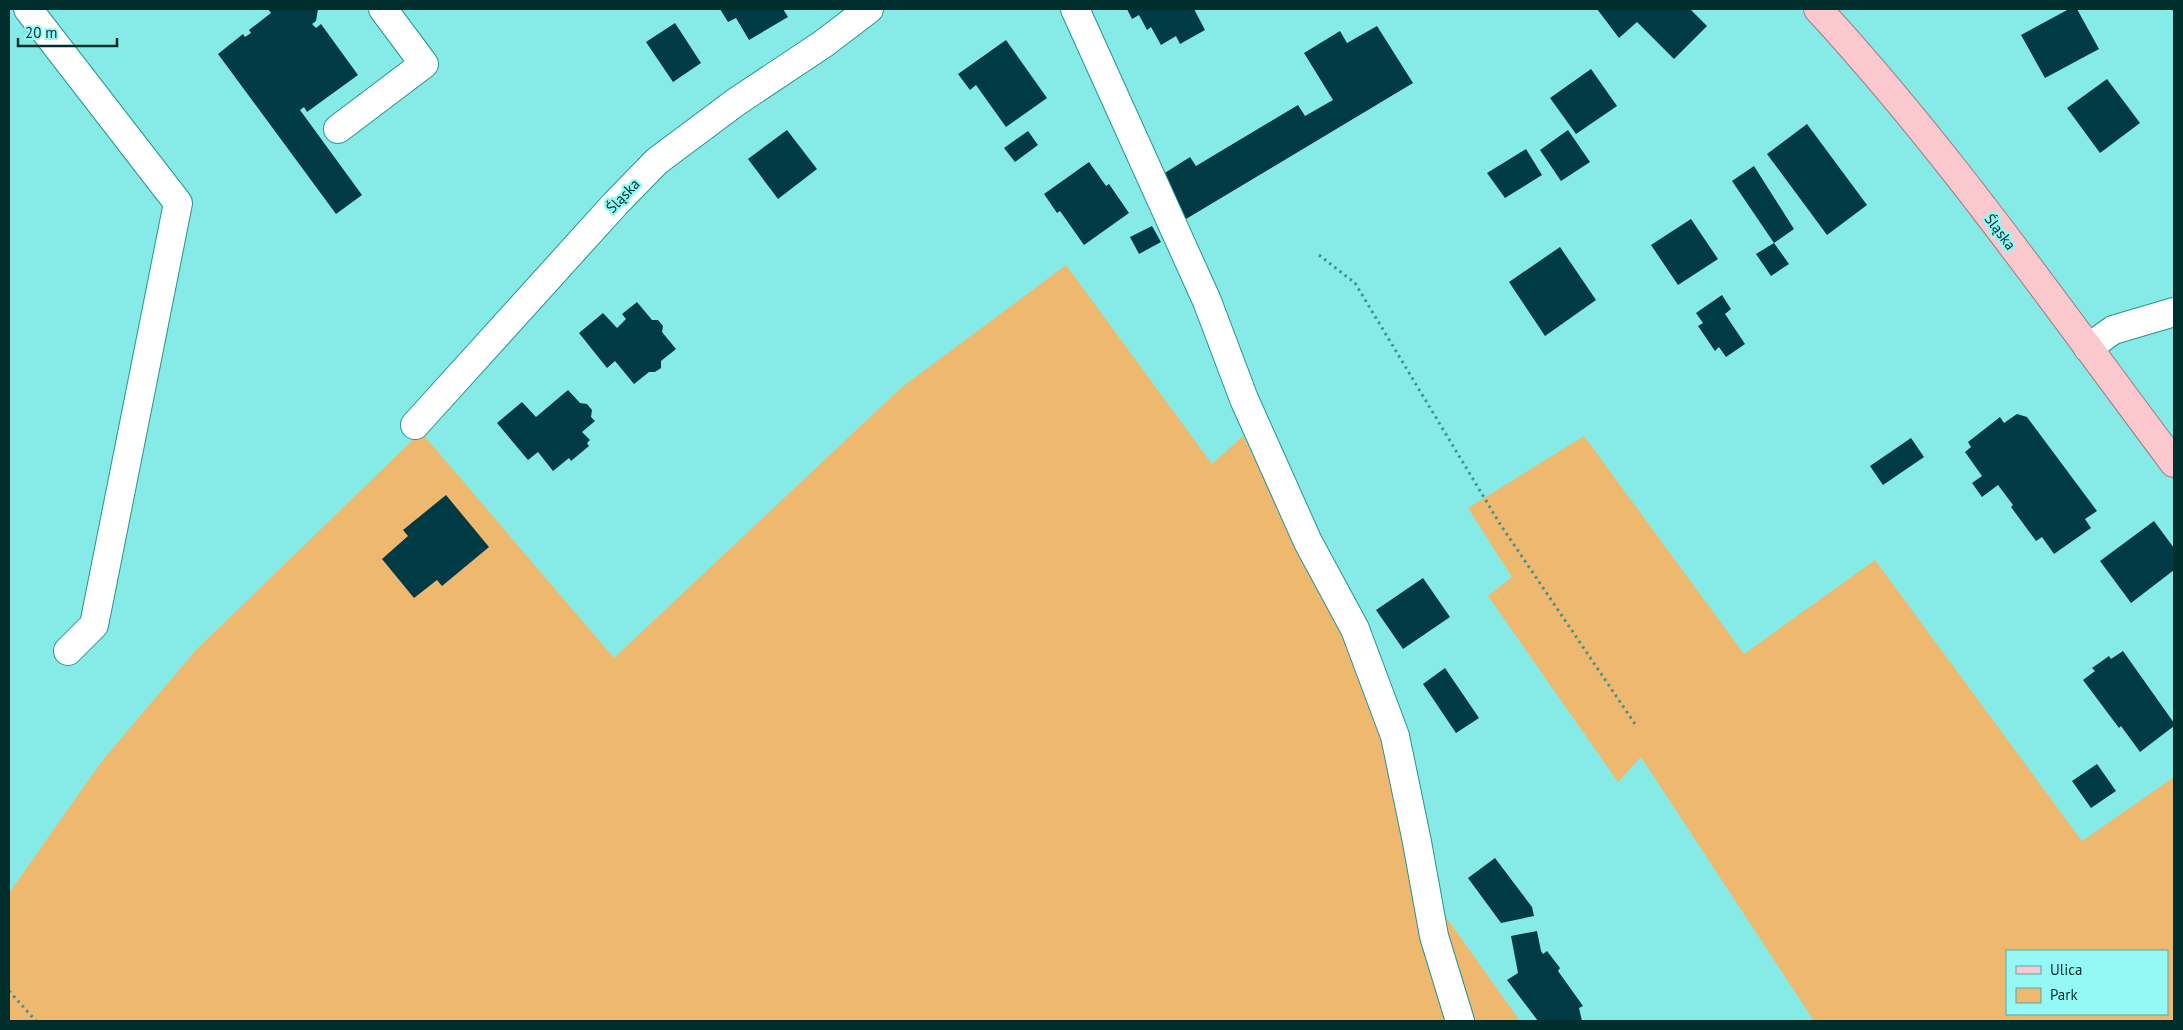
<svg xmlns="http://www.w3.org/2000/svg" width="2183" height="1030" font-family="'PT Sans',sans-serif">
	<rect width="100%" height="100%" fill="#86ebe7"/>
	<g fill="#efb86f" fill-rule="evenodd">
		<path d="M1066,265L1212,464L1243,436L1354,653L1441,910L1520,1021H9V893L102,761L195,651L421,432L614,658L902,387Z"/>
		<path d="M1584,436L1744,654L1875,560L2082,841L2174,777V1021H1814L1641,757L1618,782L1488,596L1512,577L1468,508ZM2007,951H2167V1014H2007Z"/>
	</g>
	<g fill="#003b45">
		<path d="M268,9H318L316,21L312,24L316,28L321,24L358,75L307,112L304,107L300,110L362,195L336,214L218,54L243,34L245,37L251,33L249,30L271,13Z"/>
		<path d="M720,9H783L788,17L749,40L736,18L728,22Z"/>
		<path d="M1127,9H1194L1205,30L1180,44L1176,36L1161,45L1151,27L1147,30L1139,15L1132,19Z"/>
		<path d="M1597,9H1690L1707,26L1674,59L1637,22L1619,38Z"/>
		<path d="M2069,9H2077L2099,49L2045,78L2021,35Z"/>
		<path d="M675,23L701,63L673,82L646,42Z"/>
		<path d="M1377,26L1413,83L1186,219L1160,176L1190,157L1196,166L1298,105L1305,116L1333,100L1304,53L1340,31L1347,43Z"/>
		<path d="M1006,40L1047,98L1006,127L976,85L970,90L958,74Z"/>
		<path d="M1591,69L1617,106L1576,134L1550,98Z"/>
		<path d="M2107,79L2140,123L2100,153L2067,108Z"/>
		<path d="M1807,124L1867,205L1827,235L1767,154Z"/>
		<path d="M787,130L817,169L778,199L748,159Z"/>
		<path d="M1568,130L1590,162L1561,181L1540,150Z"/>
		<path d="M1028,131L1038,145L1015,162L1004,148Z"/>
		<path d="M1526,149L1542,175L1505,198L1487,173Z"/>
		<path d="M1089,162L1106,186L1109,184L1129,213L1084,245L1060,211L1057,213L1044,194Z"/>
		<path d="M1754,166L1794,229L1774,243L1732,181Z"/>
		<path d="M1691,219L1718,259L1678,285L1651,245Z"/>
		<path d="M1152,226L1161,242L1139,254L1130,237Z"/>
		<path d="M1774,243L1789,264L1771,276L1756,254Z"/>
		<path d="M1560,247L1596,300L1545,336L1509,282Z"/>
		<path d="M1722,295L1731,309L1725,314L1745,344L1726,357L1719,347L1715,351L1698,326L1703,323L1696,313Z"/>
		<path d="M637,302L652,320H658L663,326L662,332L676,349L661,361V368L655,372H649L634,384L615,361L607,368L579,333L603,313L617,328L626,319L622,314Z"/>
		<path d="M568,390L580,403L587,404L592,410L591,417L595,421L582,432L590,440L587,443L589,446L571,461L569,458L553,471L538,452L528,460L497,423L522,402L536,417Z"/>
		<path d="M2017,414L2027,417L2097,511L2085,519L2091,528L2054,554L2042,537L2036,541L2011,507L2013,505L1998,485L1982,497L1972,483L1982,476L1965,452L1971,447L1968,442L2000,417L2004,423Z"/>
		<path d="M1911,438L1924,457L1883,485L1870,466Z"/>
		<path d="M446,495L489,547L442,586L437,580L414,598L382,559L408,536L403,530Z"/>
		<path d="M2154,521L2174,548V570L2131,603L2100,561Z"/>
		<path d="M1423,578L1450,617L1403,649L1376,610Z"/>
		<path d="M2123,651L2174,723V726L2140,752L2121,726L2119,728L2083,680L2095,671L2092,668L2109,656L2111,659Z"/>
		<path d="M1445,668L1479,718L1456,733L1423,684Z"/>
		<path d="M2097,764L2116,791L2091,808L2072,781Z"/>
		<path d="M1495,858L1532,907L1534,916L1501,923L1468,878Z"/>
		<path d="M1537,931L1541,951L1543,954L1547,951L1560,968L1558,971L1583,1006L1579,1008L1582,1021H1538L1507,980L1518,973L1511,936Z"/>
	</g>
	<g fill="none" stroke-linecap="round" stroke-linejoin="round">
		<g stroke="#269492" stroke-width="30">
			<g id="minor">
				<path d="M28,9L178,203L94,625L68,651"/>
				<path d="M1075,9L1207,301L1244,399L1308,542L1355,629L1395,736L1417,842L1434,936L1460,1021"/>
				<path d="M338,129L424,64L383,9"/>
				<path d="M2088,348L2113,330L2174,312"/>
				<path d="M415,425L616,203L657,161L736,102L823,44L869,9"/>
			</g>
		</g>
		<g stroke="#a07a80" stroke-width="30">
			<path id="major" d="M1818,9C1948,150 2059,310 2174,463"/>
		</g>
		<g stroke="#46918e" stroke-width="3" stroke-dasharray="2.5 4" stroke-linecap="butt">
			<path d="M1319,255L1355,283L1500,524L1637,727"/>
			<path d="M9,991L36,1021"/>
		</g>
		<use href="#minor" stroke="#fff" stroke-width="28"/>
		<use href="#major" stroke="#fac8cd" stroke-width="28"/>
	</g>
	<g text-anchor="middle" stroke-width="5" stroke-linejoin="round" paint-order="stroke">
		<g font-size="15" fill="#002e2d" stroke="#94f8f4">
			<text transform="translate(623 196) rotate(-46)" y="5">Śląska</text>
			<text transform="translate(2000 232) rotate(53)" y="5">Śląska</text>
		</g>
	</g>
	<rect width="2183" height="1030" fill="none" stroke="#002e2d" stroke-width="20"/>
	<rect x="2006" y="950" width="162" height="65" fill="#94f8f4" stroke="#59a7a4"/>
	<rect x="2016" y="966" width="25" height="8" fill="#fac8cd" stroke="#59a7a4"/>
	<text x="2050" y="975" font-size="15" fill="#002e2d">Ulica</text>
	<rect x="2016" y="988" width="25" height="15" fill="#efb86f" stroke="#59a7a4"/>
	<text x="2050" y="1000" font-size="15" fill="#002e2d">Park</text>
	<path d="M18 38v8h99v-8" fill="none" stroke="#002e2d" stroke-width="2.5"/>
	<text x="25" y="38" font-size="15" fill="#002e2d" stroke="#94f8f4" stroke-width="4" paint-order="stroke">20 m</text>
</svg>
